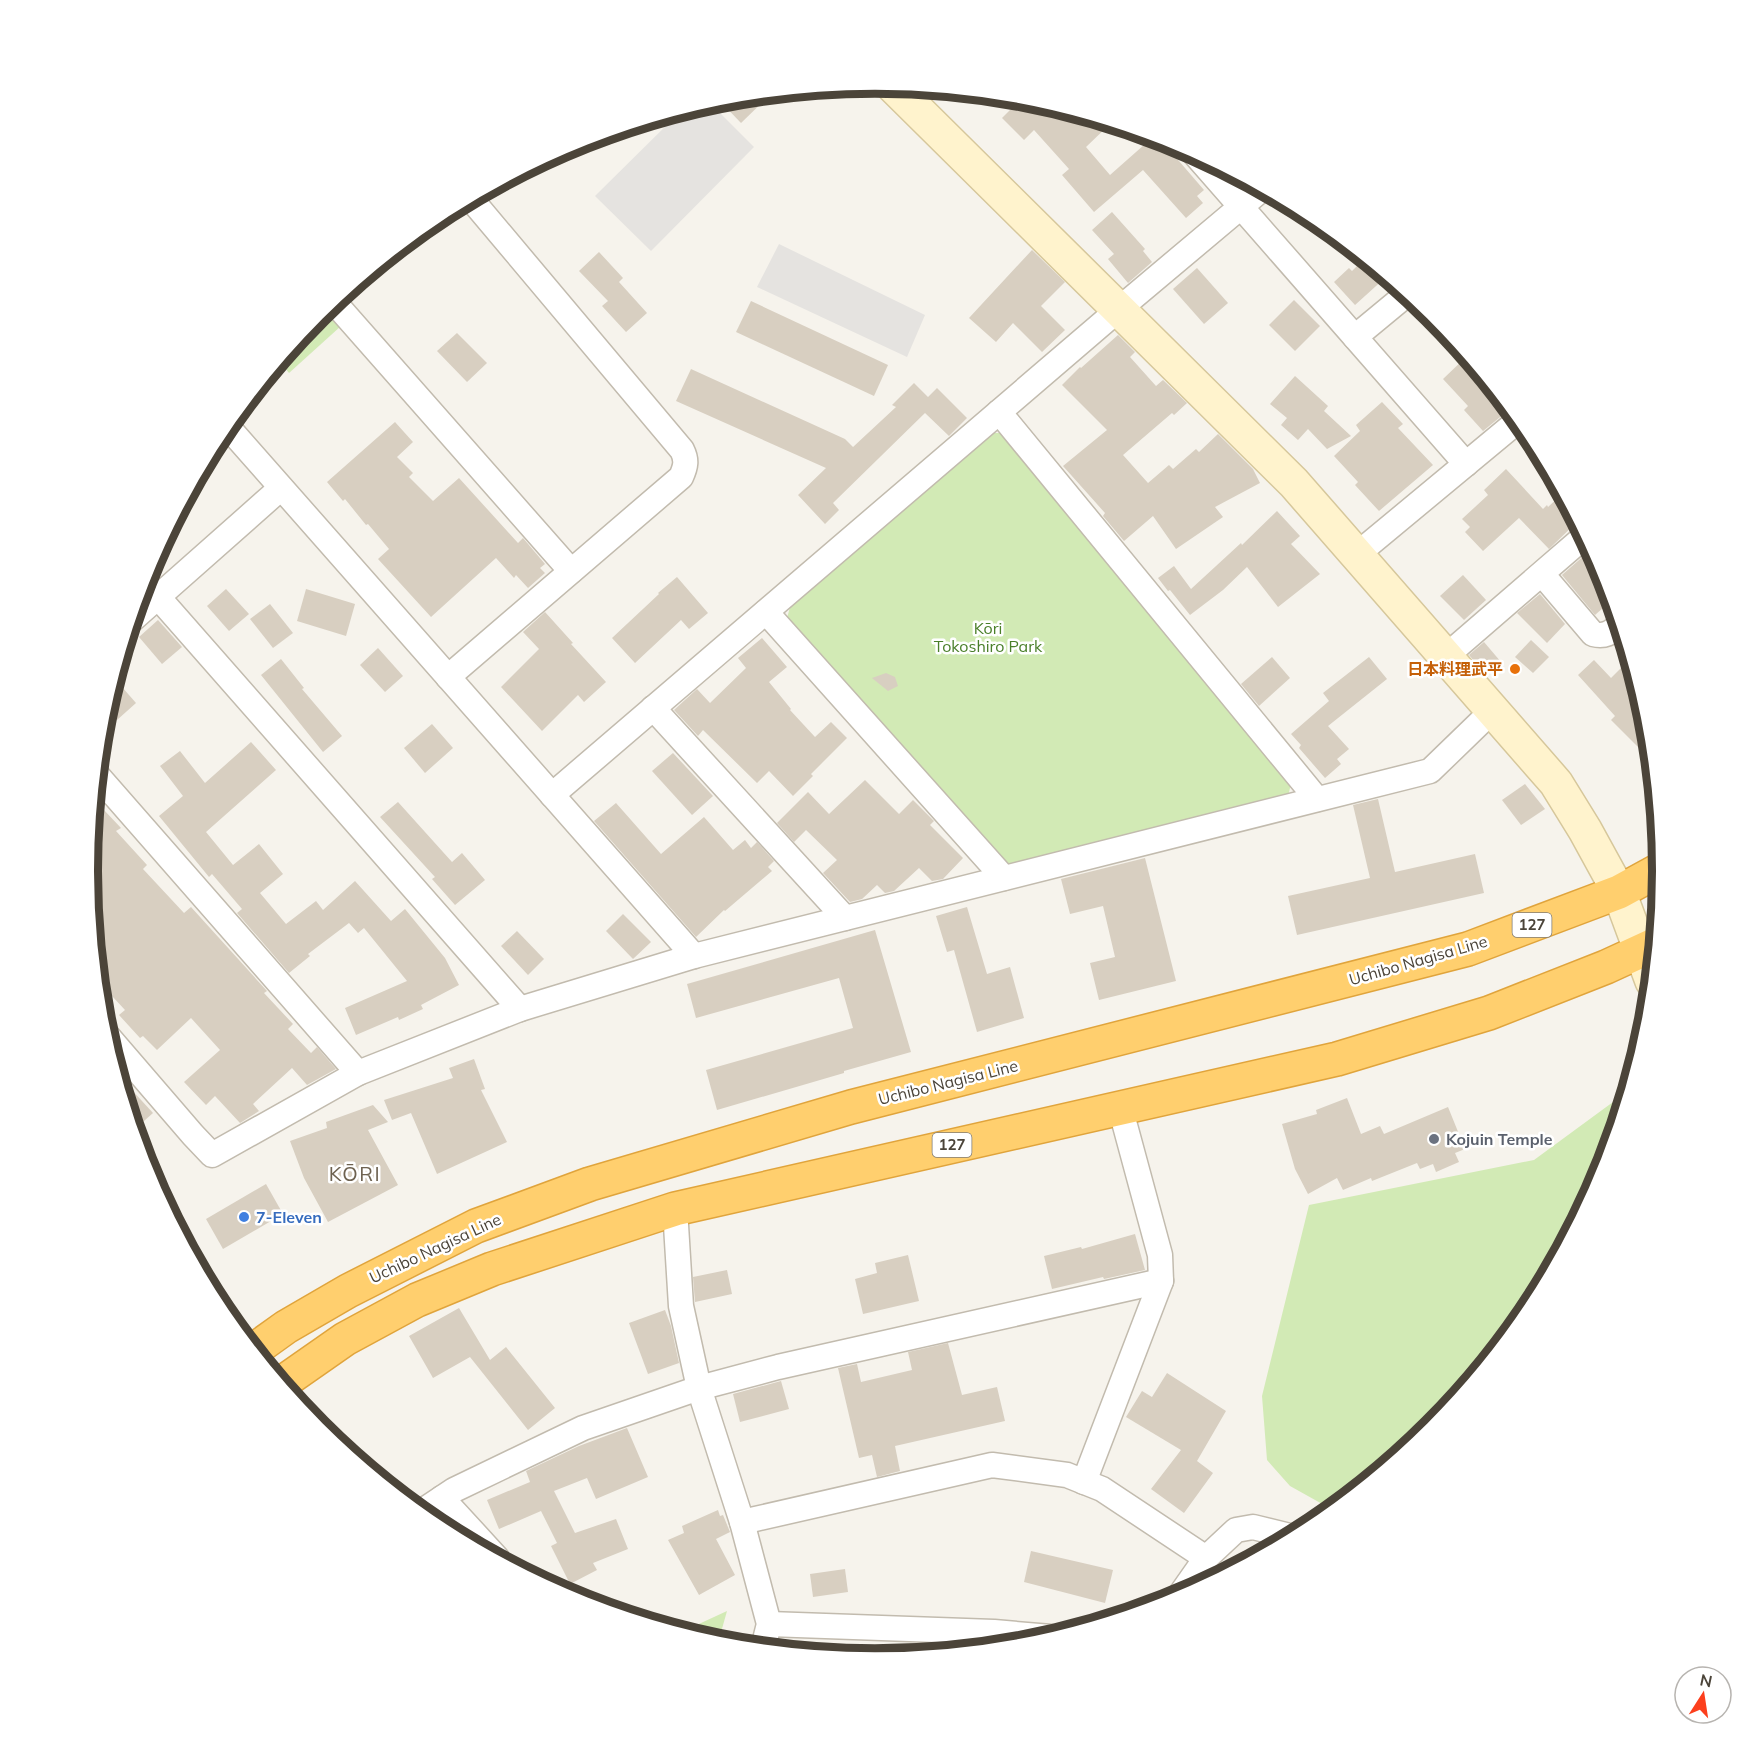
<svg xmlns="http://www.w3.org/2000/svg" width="1751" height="1743" font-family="Mulish,'Noto Sans JP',sans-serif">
	<rect width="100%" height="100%" fill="#f6f3ec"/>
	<g fill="#d2eab5">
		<path d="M326,309L341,326L289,373L280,362Z"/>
		<path d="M992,433H1001L1291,784L1288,796L1016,866L1005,864L786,622L790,607Z"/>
		<path d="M1628,1091L1603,1173L1530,1309L1432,1429L1333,1510L1290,1486L1267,1460L1262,1396L1309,1205L1534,1160Z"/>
		<path d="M727,1611L718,1643L673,1629H688Z"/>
	</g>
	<g fill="#e5e3e0">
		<path d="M710,103L754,147L651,251L595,196L680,112Z"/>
		<path d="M779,244L925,315L907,357L757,287Z"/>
	</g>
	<g fill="#d8cfc1">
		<path d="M771,94L741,123L719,100L722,99Z"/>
		<path d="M1022,98L1110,124L1086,147L1110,175L1153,137L1160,139L1204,190L1197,196L1203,203L1186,218L1143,170L1094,212L1062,175L1069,169L1034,130L1024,140L1002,118Z"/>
		<path d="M1112,212L1145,249L1143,251L1152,262L1128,283L1108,259L1114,254L1092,230Z"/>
		<path d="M1032,250L1065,282L1041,306L1065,330L1042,352L1013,323L996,342L969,318Z"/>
		<path d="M599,252L623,278L619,282L647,313L626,332L602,306L608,301L579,271Z"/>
		<path d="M1364,259L1386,277L1355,305L1334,282L1349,268L1352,271Z"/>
		<path d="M1197,268L1228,303L1204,324L1173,289Z"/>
		<path d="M1294,300L1320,326L1295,351L1269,325Z"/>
		<path d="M751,301L888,365L874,396L736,332Z"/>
		<path d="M457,333L487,363L467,382L437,351Z"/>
		<path d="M1118,335L1135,352L1130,357L1156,386L1163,380L1187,403L1174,415L1172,413L1123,455L1148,483L1169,465L1173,469L1196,449L1199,452L1218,434L1253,469L1260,483L1215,507L1223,517L1176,549L1153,516L1124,541L1103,516L1105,513L1063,466L1107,430L1062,385L1080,367L1081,368Z"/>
		<path d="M1465,358L1510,409L1483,431L1464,410L1468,406L1443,379Z"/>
		<path d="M691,369L845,439L853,447L896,407L892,405L914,383L928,397L937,388L967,418L949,436L925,413L833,503L839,510L825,524L798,495L826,468L676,401Z"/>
		<path d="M1295,376L1328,406L1324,411L1351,436L1327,449L1308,429L1298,440L1281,425L1287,418L1270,404Z"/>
		<path d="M1382,402L1403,424L1398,428L1433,465L1379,511L1355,485L1358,482L1334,456L1360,431L1356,425Z"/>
		<path d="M395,422L413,442L397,457L413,473L409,477L433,501L459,478L518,543L523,538L545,564L540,568L545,573L528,588L516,575L514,578L496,558L431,617L378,559L389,549L368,524L366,525L345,499L343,501L327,482Z"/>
		<path d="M1506,469L1543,509L1547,505L1548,507L1562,494L1577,522L1549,549L1519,518L1483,551L1465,532L1470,527L1462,519L1488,495L1484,490Z"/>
		<path d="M1277,511L1300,536L1291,544L1320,574L1278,607L1247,567L1223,590L1190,615L1170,590L1168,591L1158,578L1174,566L1191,589L1241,543L1242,545Z"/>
		<path d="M1587,553L1604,572L1612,600L1595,615L1562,575Z"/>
		<path d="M1463,575L1486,600L1464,620L1440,596Z"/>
		<path d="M677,577L708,613L689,629L681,620L635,663L612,638L659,594L658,593Z"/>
		<path d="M226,589L249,614L229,631L207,606Z"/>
		<path d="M306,589L355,604L346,636L297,621Z"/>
		<path d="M1540,594L1565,624L1547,643L1517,613Z"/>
		<path d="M270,604L293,633L273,648L250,619Z"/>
		<path d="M545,612L573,643L571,644L606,682L584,702L578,695L542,731L501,687L539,649L523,632Z"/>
		<path d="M158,620L182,647L162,664L139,637Z"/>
		<path d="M762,638L787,667L769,682L791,709L790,710L815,737L831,722L847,738L811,774L813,776L793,796L769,771L757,783L703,730L698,736L674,710L697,689L710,703L746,668L738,658Z"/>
		<path d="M1531,640L1549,657L1533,673L1515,657Z"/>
		<path d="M1484,642L1501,662L1486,675L1469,655Z"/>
		<path d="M378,648L403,676L385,692L360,665Z"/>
		<path d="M1272,657L1290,678L1259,706L1241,684Z"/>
		<path d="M1369,657L1387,679L1328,726L1349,749L1337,759L1341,764L1325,778L1299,748L1301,745L1291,734L1329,701L1323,693Z"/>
		<path d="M281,659L304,688L302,689L342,736L323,752L261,675Z"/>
		<path d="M1630,659L1648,718L1652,761L1611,720L1615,716L1578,675L1594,660L1611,678Z"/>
		<path d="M886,673L895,677L898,686L888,691L872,678Z"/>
		<path d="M115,679L136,703L117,720L106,707Z"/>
		<path d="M432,724L453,748L425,773L404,748Z"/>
		<path d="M251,742L276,770L206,832L233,865L259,844L283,874L260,893L286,924L316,901L323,910L355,881L391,921L405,909L445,958L459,985L421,1005L423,1009L399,1020L398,1017L356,1035L345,1008L407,981L364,928L358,933L349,923L308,954L310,956L289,973L237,913L242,909L212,874L209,877L159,816L183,796L160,766L180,751L205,783Z"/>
		<path d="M673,753L713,796L692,815L652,771Z"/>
		<path d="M865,780L899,814L913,800L934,821L930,825L963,858L943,879L932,881L919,868L894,891L885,893L877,885L862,899L850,902L823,873L837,860L806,830L794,842L777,823L808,792L829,814Z"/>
		<path d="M1525,784L1545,809L1521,825L1502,800Z"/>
		<path d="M1378,799L1395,872L1475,854L1484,893L1297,935L1288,896L1370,878L1353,805Z"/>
		<path d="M398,802L452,862L462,853L485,880L455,905L432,879L435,877L380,817Z"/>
		<path d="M616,803L661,854L704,817L733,850L745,840L751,848L757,842L774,861L768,867L772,871L725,911L724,910L696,937L594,821Z"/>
		<path d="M104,810L121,828L116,831L147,865L143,869L184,913L191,907L267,991L264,993L293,1024L288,1029L311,1053L317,1047L336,1069L307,1085L292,1068L253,1104L259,1111L240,1123L215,1096L206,1105L184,1082L220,1050L191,1018L157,1050L143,1036L140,1038L119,1015L125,1010L99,982L88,872L93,821Z"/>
		<path d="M1145,858L1176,981L1099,1000L1090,963L1115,957L1103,906L1070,914L1061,879Z"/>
		<path d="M967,907L987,974L1010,967L1024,1018L977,1032L954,950L947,952L936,916Z"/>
		<path d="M623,914L651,942L633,959L606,931Z"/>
		<path d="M875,930L911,1052L844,1071V1073L717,1110L706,1070L853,1028L839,978L696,1018L687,984Z"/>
		<path d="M517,931L544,959L528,975L501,946Z"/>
		<path d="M474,1059L485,1089L481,1090L507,1142L437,1174L411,1113L392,1120L384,1100L453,1078L449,1068Z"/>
		<path d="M119,1076L153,1113L135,1129L130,1114Z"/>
		<path d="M1347,1098L1361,1134L1380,1126L1384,1134L1448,1107L1465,1149L1455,1153L1459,1162L1436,1172L1433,1164L1420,1169L1417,1163L1372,1181L1371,1178L1343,1190L1337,1178L1308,1194L1295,1169L1282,1124L1317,1114L1316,1110Z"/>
		<path d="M373,1105L388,1122L368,1130L398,1185L328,1222L304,1178L290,1141L327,1128L326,1122Z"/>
		<path d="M266,1184L283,1214L223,1249L206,1219Z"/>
		<path d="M1135,1234L1145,1270L1104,1279L1103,1277L1052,1289L1044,1256L1081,1247L1082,1249Z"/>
		<path d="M908,1255L919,1301L863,1314L855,1279L877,1273L875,1263Z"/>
		<path d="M727,1270L732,1294L695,1302L693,1277Z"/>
		<path d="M459,1308L490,1360L506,1347L555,1408L528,1430L470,1357L433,1378L409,1336Z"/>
		<path d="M665,1310L671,1326L679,1363L648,1374L629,1323Z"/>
		<path d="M948,1343L962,1395L997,1387L1005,1421L895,1446L900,1471L877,1477L872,1455L859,1458L838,1368L857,1364L861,1382L912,1370L908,1352Z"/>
		<path d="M1167,1373L1226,1411L1197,1461L1213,1473L1184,1513L1151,1489L1181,1450L1126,1417L1142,1391L1152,1397Z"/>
		<path d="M781,1381L789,1409L740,1422L733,1394Z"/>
		<path d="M627,1428L648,1477L596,1499L587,1478L554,1491L575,1533L616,1519L628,1549L593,1563L597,1570L570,1584L551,1546L557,1543L541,1511L499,1529L487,1500L530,1482L526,1471L579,1446Z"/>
		<path d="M718,1510L720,1516L723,1515L730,1532L716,1539L735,1575L699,1595L668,1540L684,1533L682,1526Z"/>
		<path d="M1031,1551L1113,1570L1105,1603L1024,1582Z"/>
		<path d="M845,1569L848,1592L813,1597L810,1574Z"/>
	</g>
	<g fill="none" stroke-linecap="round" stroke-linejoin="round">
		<g stroke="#c2bbae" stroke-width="27">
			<g id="street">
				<path d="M1194,153L1466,464"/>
				<path d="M334,302L571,571"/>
				<path d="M1355,337L1407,294"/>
				<path d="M999,412L1317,799"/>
				<path d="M227,426L694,956"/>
				<path d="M1355,556L1519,420"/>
				<path d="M1542,574L1593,634C1605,637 1610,633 1620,625"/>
				<path d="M158,597L520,1009"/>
				<path d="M766,612L1004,878"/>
				<path d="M133,619L281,488"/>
				<path d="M1445,657L1585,536"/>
				<path d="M448,677L681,477C686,466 687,460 682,450L471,199"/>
				<path d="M653,708L845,918"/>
				<path d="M97,775L358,1073"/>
				<path d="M552,795L1118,310L1262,189"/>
				<path d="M106,1034L193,1135L212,1155L358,1073L520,1009L694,956L1430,771L1492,711"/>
				<path d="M675,1209L681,1306L699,1388L742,1522L769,1624L763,1648"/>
				<path d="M1084,1482L1161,1281L1160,1255L1120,1107"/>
				<path d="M442,1498L497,1558"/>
				<path d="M421,1512L454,1490L583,1428L699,1388L778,1367L1161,1281"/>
				<path d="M742,1522L992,1465L1067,1475L1102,1489L1206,1558"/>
				<path d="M1178,1598L1206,1558L1236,1530L1253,1527L1294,1537"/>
				<path d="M769,1624L994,1632L1051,1637"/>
			</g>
		</g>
		<g stroke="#d6c79b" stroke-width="36">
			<path id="secondary" d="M893,86L1294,483L1556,783L1585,830L1619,892L1652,981"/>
		</g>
		<g stroke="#e0a43c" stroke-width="36">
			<g id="highway">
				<path d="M254,1350L286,1327L348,1291L476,1226L590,1184L851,1107L1468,949L1619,892L1663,868"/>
				<path d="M282,1383L345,1339L417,1300L492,1269L675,1209L1337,1059L1489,1013L1606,967L1656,944"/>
			</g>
		</g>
		<use href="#street" stroke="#fff" stroke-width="24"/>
		<use href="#secondary" stroke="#fff3cd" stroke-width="33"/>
		<use href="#highway" stroke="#ffcf6e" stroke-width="33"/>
	</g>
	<circle fill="#e8710a" stroke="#fff" stroke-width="2" cx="1515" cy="669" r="6"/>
	<circle fill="#6b7280" stroke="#fff" stroke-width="2" cx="1434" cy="1139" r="6"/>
	<circle fill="#3f7fe0" stroke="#fff" stroke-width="2" cx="244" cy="1217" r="6"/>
	<g text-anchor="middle" stroke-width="5" stroke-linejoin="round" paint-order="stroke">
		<g fill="#fff" stroke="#817c74" stroke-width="1.5">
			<rect x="1512.5" y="913" width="39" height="24" rx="4.5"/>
			<rect x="932.5" y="1133" width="39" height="24" rx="4.5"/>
		</g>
		<g font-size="15" font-weight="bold" fill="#4b4439">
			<text x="1532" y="930">127</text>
			<text x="952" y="1150">127</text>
		</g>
		<g font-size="16" fill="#4a7f2a" stroke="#fff">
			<text x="988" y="634">Kōri<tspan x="988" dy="18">Tokoshiro Park</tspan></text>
		</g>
		<g font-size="16" font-weight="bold" fill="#c56008" stroke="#fff" text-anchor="end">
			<text x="1503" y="675">日本料理武平</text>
		</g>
		<g font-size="16" fill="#4b4439" stroke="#fff">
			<text transform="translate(1418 960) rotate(-16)" y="6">Uchibo Nagisa Line</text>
			<text transform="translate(948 1082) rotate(-14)" y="6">Uchibo Nagisa Line</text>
			<text transform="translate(435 1248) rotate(-25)" y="6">Uchibo Nagisa Line</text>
		</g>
		<g font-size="16" font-weight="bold" fill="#5b616d" stroke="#fff" text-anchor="start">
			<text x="1446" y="1145">Kojuin Temple</text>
		</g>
		<g font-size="16" font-weight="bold" fill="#366cbe" stroke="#fff" text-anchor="start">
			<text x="256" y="1223">7-Eleven</text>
		</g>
		<g font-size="20" letter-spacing="1.5" fill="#6e6250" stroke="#fff">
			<text x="355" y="1181">KŌRI</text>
		</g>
	</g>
	<path d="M0 0H1751V1743H0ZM98 871a777 777 0 1 1 1554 0a777 777 0 1 1-1554 0Z" fill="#fff" fill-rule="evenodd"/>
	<path fill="none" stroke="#4b4439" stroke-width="8" d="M98 871a777 777 0 1 1 1554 0a777 777 0 1 1-1554 0Z"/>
	<g transform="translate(1703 1695) rotate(12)"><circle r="28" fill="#ffffff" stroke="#b7b4b0" stroke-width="1.5"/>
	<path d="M0-4.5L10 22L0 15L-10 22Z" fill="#fc3f1d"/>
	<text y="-9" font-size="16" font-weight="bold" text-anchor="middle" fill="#4b4439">N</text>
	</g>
</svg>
